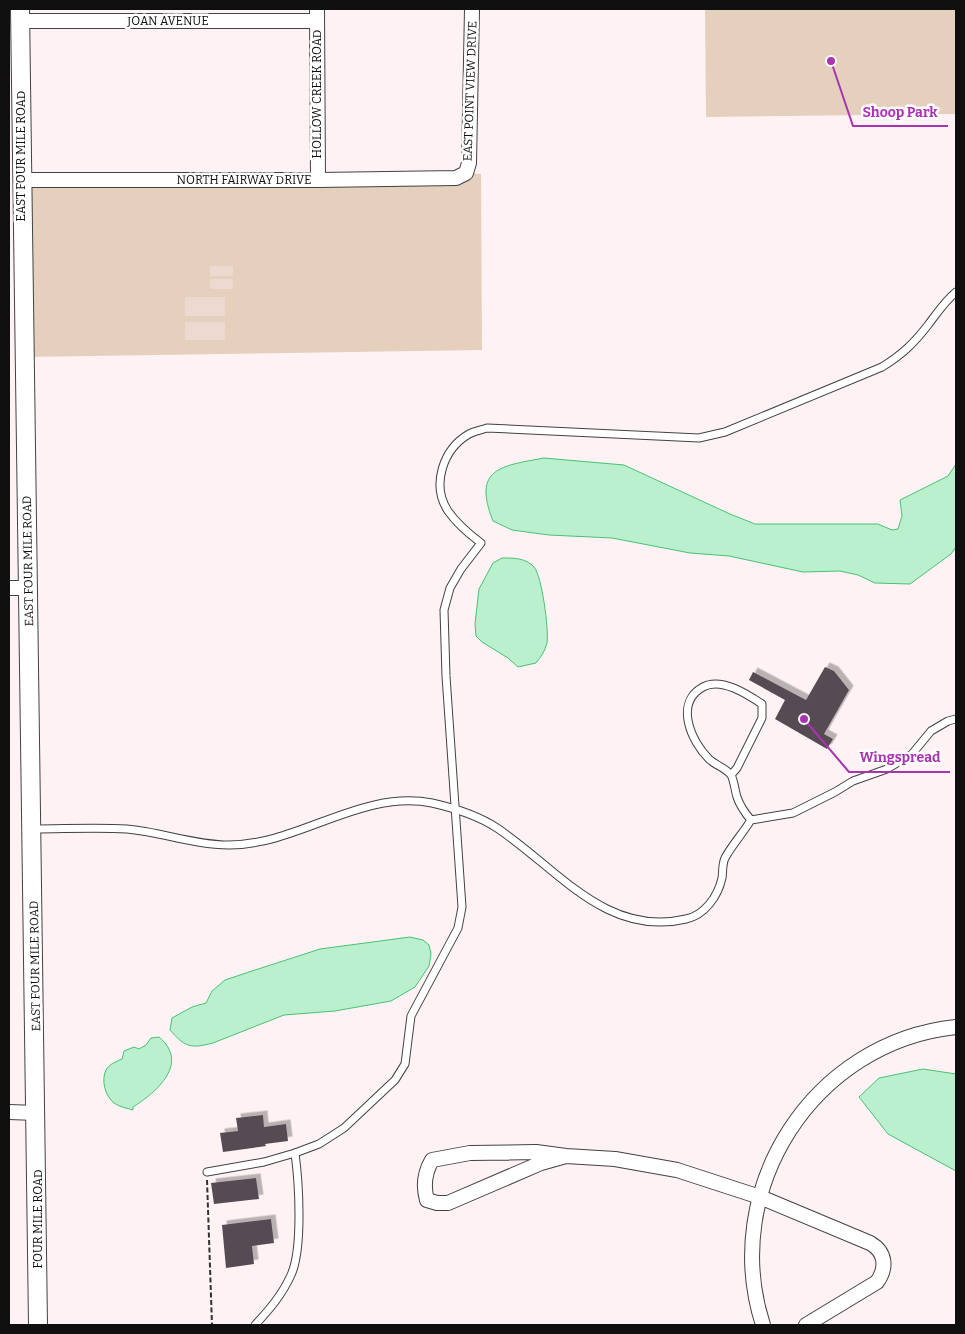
<svg xmlns="http://www.w3.org/2000/svg" width="965" height="1334" font-family="Bitter,serif">
	<defs>
		<filter id="shadow"><feDropShadow dx="4.5" dy="-4.5" stdDeviation="0" flood-color="#0004"/></filter>
	</defs>
	<rect width="100%" height="100%" fill="#fef2f4"/>
	<g fill="#e5d0be">
		<path d="M705,9H956V114L706,117Z"/>
		<path d="M466,173L481,174L482,350L24,357L21,180Z"/>
	</g>
	<g fill="#edd9cf">
		<rect x="210" y="266" width="23" height="10"/>
		<rect x="210" y="279" width="23" height="10"/>
		<rect x="185" y="297" width="40" height="19"/>
		<rect x="185" y="322" width="40" height="18"/>
	</g>
	<g fill="#bbf0ce" stroke="#49c076">
		<path d="M544,458L624,465L730,514L755,524H878L892,530L898,529L902,516L900,500L948,476L956,464V547L951,554L910,584L875,583L858,575L840,571L803,572L729,556L690,553L612,538L549,535L512,530L493,521C472,468 501,466 544,458Z"/>
		<path d="M502,558C514,558 526,558 534,567C542,576 549,630 547,643C545,651 541,657 536,663L518,667L508,658L482,642L476,636L475,624L479,589L493,563Z"/>
		<path d="M410,937L423,940L429,945L431,954L429,966L415,987L391,1001L335,1011L284,1015L213,1043C190,1049 185,1047 170,1030L172,1018L192,1007L206,1003L212,991L225,980L249,972L320,949Z"/>
		<path d="M159,1037C190,1063 157,1092 133,1107V1110C127,1108 119,1107 114,1103C105,1096 101,1080 106,1070C109,1064 116,1062 122,1059L124,1051L134,1047L139,1049L146,1045L151,1038Z"/>
		<path d="M923,1069L956,1074V1171L888,1134L859,1097L879,1078Z"/>
	</g>
	<g fill="#564c53" filter="url(#shadow)">
		<path d="M825,667L834,671L849,690L824,734L833,739L827,749L775,719L785,700L749,680L753,672L806,700Z"/>
		<path d="M263,1115L264,1127L286,1124L288,1141L265,1144L266,1146L223,1152L220,1133L238,1131L236,1118Z"/>
		<path d="M256,1178L259,1199L214,1204L211,1183Z"/>
		<path d="M271,1219L274,1243L252,1246L254,1264L226,1268L222,1225Z"/>
	</g>
	<g fill="none" stroke-linecap="round" stroke-linejoin="round">
		<g stroke="#424242" stroke-width="9">
			<g id="service">
				<path d="M731,775L737,768L762,718V704C747,694 721,677 703,687C674,703 691,741 709,759C715,765 726,768 731,775C734,780 735,791 737,797C740,806 745,813 751,820"/>
				<path d="M33,829C64,829 96,827 127,829C161,832 194,845 229,845C299,845 361,789 432,803C454,808 479,816 497,828C556,867 606,938 686,919C705,915 718,896 722,878C723,872 722,864 725,858C732,845 743,833 751,820L793,813L835,792L853,781L887,769L912,754L931,731L948,721L956,719"/>
				<path d="M207,1172L264,1162L295,1153"/>
				<path d="M255,1325C269,1310 282,1295 291,1275C303,1249 299,1183 295,1153L319,1144L344,1128L395,1080L405,1064L411,1016L458,928L462,907L446,676L444,610L450,588L461,569L481,543C469,534 457,524 448,511C431,485 443,449 469,434C474,431 481,430 487,428L699,438L725,432L882,367C903,354 914,343 928,325C937,313 945,301 956,292"/>
			</g>
		</g>
		<g stroke="#424242" stroke-width="16">
			<g id="minor">
				<path d="M317,9L318,180"/>
				<path d="M20,21H317"/>
				<path d="M21,180H318L456,178L466,173L469,163L472,9"/>
				<path d="M9,588H28"/>
				<path d="M9,1112L37,1113"/>
				<path d="M566,1156L541,1163L448,1203H437L427,1200C423,1186 425,1172 432,1160L470,1153L536,1152L566,1156L615,1159L677,1170L760,1197L870,1243C886,1252 887,1268 877,1282L806,1325"/>
				<path d="M763,1325C719,1189 813,1042 956,1027"/>
			</g>
		</g>
		<g stroke="#424242" stroke-width="20">
			<path id="tertiary" d="M20,9C22,448 36,886 38,1325"/>
		</g>
		<path stroke="#313131" stroke-width="2" stroke-dasharray="5 2.5" stroke-linecap="butt" d="M207,1180L212,1325"/>
		<use href="#service" stroke="#fff" stroke-width="7"/>
		<use href="#minor" stroke="#fff" stroke-width="14"/>
		<use href="#tertiary" stroke="#fff" stroke-width="18"/>
	</g>
	<g text-anchor="middle" stroke-width="5" stroke-linejoin="round" paint-order="stroke">
		<g font-size="12" fill="#0f0f0f" stroke="#fff">
			<text x="168" y="25">JOAN AVENUE</text>
			<text transform="translate(470 91) rotate(-88)" y="4">EAST POINT VIEW DRIVE</text>
			<text transform="translate(317 94) rotate(-90)" y="4">HOLLOW CREEK ROAD</text>
			<text transform="translate(21 156) rotate(-90)" y="4">EAST FOUR MILE ROAD</text>
			<text x="244" y="184">NORTH FAIRWAY DRIVE</text>
			<text transform="translate(28 561) rotate(-91)" y="4">EAST FOUR MILE ROAD</text>
			<text transform="translate(35 966) rotate(-91)" y="4">EAST FOUR MILE ROAD</text>
			<text transform="translate(38 1219) rotate(-90)" y="4">FOUR MILE ROAD</text>
		</g>
	</g>
	<path fill="none" stroke="#a934b1" stroke-width="2" d="M831 61L853 126H948M804 719L849 772H950"/>
	<g fill="#a934b1" stroke="#fff" stroke-width="2">
		<circle cx="831" cy="61" r="5"/>
		<circle cx="804" cy="719" r="5"/>
	</g>
	<g font-size="14" text-anchor="middle" font-weight="bold" fill="#a934b1" stroke="#fff" stroke-width="5" stroke-linejoin="round" paint-order="stroke">
		<text x="900" y="117">Shoop Park</text>
		<text x="900" y="762">Wingspread</text>
	</g>
	<rect width="965" height="1334" fill="none" stroke="#0f0f0f" stroke-width="20"/>
</svg>
